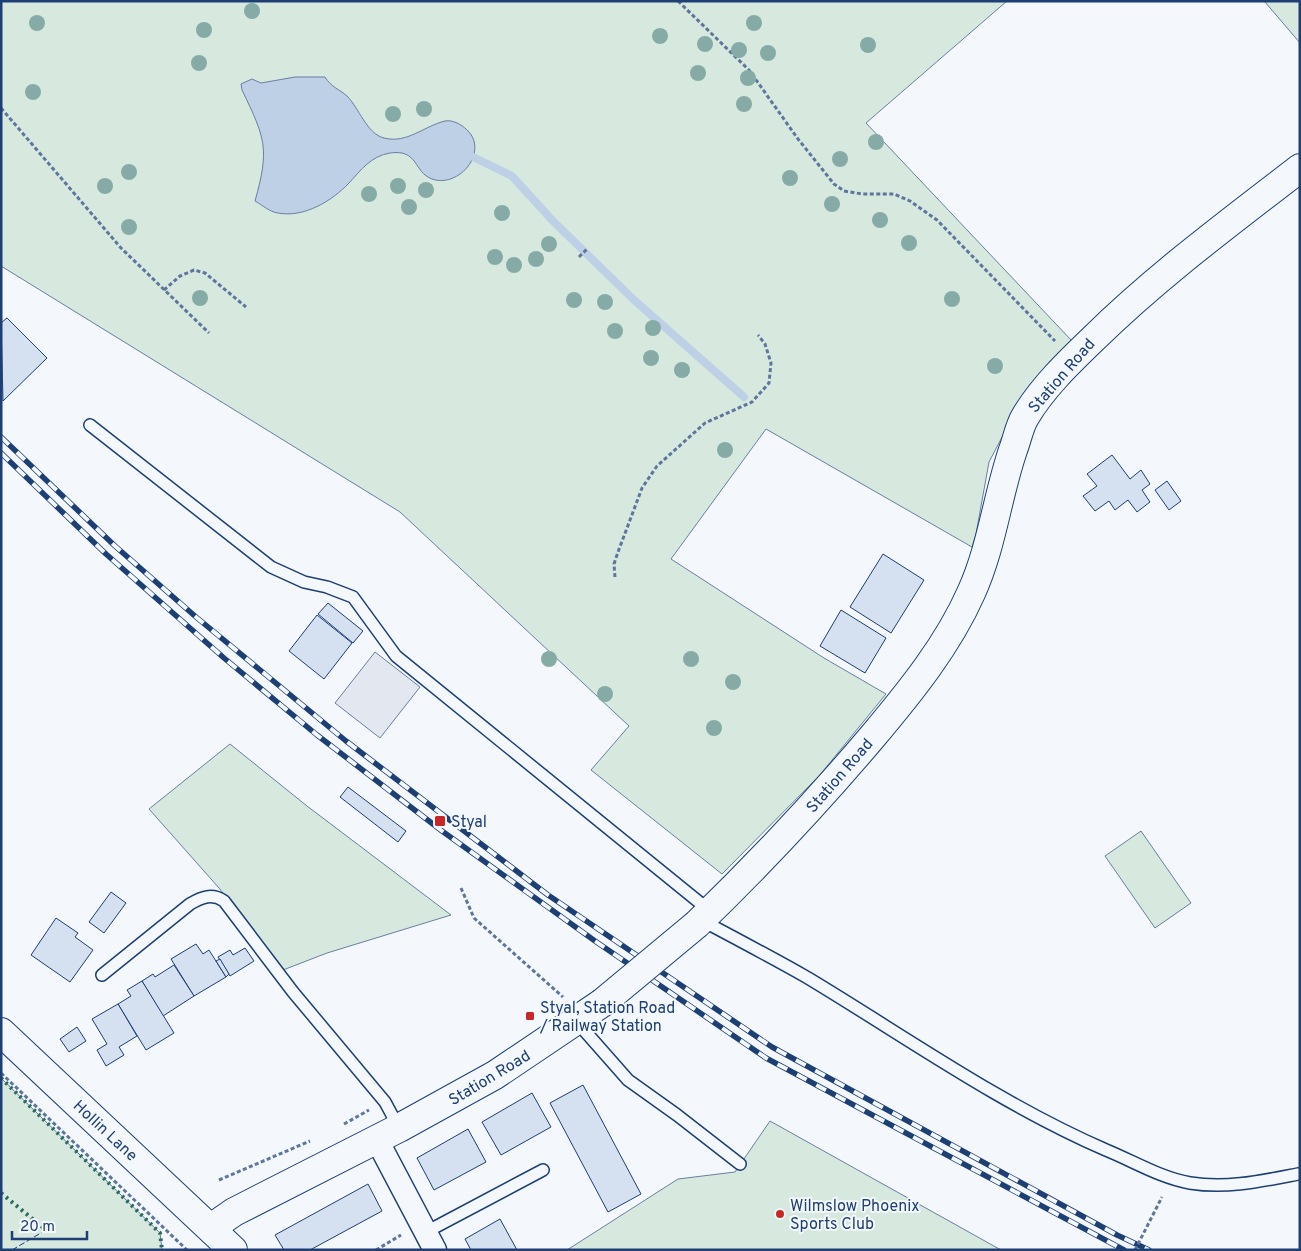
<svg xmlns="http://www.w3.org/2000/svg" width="1301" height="1251" font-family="Overpass,sans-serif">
	<rect width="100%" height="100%" fill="#f4f7fb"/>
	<g fill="#d7e8df" stroke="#687fa3">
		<path d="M1,1H1007L866,123L1072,341L1036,380L1021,401L989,462L976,534L972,547L766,429L671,559L824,658L886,694L819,776L722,874L591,770L629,726L400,512L1,266Z"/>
		<path d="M1264,1H1300V43L1265,2Z"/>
		<path d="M230,744L307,806L451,915L327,953L283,970L219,888L149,809Z"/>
		<path d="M1141,831L1191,903L1155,928L1105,856Z"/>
		<path d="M1,1078L160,1233L162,1250H1Z"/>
		<path d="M770,1121L1001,1250H567L678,1179L735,1172Z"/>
	</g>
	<path fill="#e3e8f0" stroke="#687fa3" d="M375,652L420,687L380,738L335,703Z"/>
	<path fill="#bed0e5" stroke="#687fa3" d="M295,77H325C331,87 339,89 347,96C359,108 367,134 384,138C407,144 424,126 445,121C456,119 471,130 474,141C480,163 454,187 432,179C413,172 419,149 390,153C371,156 361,170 349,183C332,201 304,218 278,213C270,212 262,205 255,201C270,148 265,138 242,90L241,84L252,79L261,83Z"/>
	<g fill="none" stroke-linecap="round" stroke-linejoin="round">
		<path stroke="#bed0e5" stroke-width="8" d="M473,157L512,176L552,220L634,300L744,397"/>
	</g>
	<g fill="#d5e0f0" stroke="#1d3f73">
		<path d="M7,318L47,358L3,401L1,323Z"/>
		<path d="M1112,455L1130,479L1141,470L1150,484L1142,490L1150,502L1137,512L1128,500L1115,510L1109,501L1095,511L1083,496L1097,486L1087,474Z"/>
		<path d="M1167,481L1181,501L1169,510L1155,490Z"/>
		<path d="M883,554L924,580L891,633L850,607Z"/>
		<path d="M328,603L363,631L353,643L318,614Z"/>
		<path d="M841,610L886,638L865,673L820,646Z"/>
		<path d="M317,615L352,643L324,679L289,651Z"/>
		<path d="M348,787L406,831L398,842L340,797Z"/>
		<path d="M111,892L126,903L104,933L89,922Z"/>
		<path d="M56,918L78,933L75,937L93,950L70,982L31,955Z"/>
		<path d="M196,944L203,954L209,950L226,977L194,996L171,959Z"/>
		<path d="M245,948L254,961L230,976L218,957L230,950L233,955Z"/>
		<path d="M220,959L229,974L226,977L216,961Z"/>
		<path d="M174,965L194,996L163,1016L142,981L153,974L155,977Z"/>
		<path d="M142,981L174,1033L146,1050L118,1004L131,996L127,990Z"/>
		<path d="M118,1004L137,1036L119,1047L124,1055L106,1066L97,1050L107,1044L92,1019Z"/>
		<path d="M77,1027L86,1041L69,1052L60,1039Z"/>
		<path d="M583,1085L641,1194L608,1212L550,1103Z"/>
		<path d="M532,1093L551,1127L501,1155L482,1122Z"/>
		<path d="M468,1129L486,1162L434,1190L417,1158Z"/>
		<path d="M368,1184L382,1211L310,1250H284L275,1235Z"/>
		<path d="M500,1219L517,1250H471L465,1239Z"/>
	</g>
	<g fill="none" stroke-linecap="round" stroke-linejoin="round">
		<g stroke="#1d3f73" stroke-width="14">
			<g id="lane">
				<path d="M90,425L271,567L304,582L327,587L353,597L396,656L710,911"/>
				<path d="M701,920C737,939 773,958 808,978C906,1037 1000,1104 1106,1150C1133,1161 1161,1178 1190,1183C1227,1189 1262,1181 1298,1174"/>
				<path d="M102,975L190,904C202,897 212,893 224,901L293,992L385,1102L399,1128"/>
				<path d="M576,1021L628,1080L677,1115L740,1164"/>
				<path d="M426,1232L543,1170"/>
			</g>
		</g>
		<g stroke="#1d3f73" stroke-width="25">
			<path id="street" d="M377,1140L435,1250"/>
		</g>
		<g stroke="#1d3f73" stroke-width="30">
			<g id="secondary">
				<path d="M697,924C759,864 818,801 873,736C910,692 948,645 971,593C992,547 997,497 1013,450C1017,440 1019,427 1025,417C1042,388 1069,362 1093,339C1157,276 1229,223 1300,168"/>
				<path d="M1,1032L233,1250"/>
				<path d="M211,1228L234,1212L399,1128L495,1075L602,1003"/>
			</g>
		</g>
		<g stroke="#5e769c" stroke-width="3" stroke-dasharray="4 2.5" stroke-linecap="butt">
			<path d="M678,1L749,70L798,139L834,184L844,191L862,194H894L910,201L937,220L1055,341"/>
			<path d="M1,108L121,248L209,333"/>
			<path d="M579,257L588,248"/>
			<path d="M164,290L180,276L194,270L205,273L246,307"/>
			<path d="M615,577L614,564L618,552L642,488L657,466L705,423L752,402L769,383L771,363L765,344L758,335"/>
			<path d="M461,888L474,918L563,997"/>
			<path d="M1,1073L187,1250"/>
			<path d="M344,1124L369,1110"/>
			<path d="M219,1180L310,1141"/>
			<path d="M376,1250L401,1235"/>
		</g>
		<use href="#lane" stroke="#f4f7fb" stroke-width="11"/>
		<use href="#street" stroke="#f4f7fb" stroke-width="22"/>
		<use href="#secondary" stroke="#f4f7fb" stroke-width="28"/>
		<g stroke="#1d3f73" stroke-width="5.5">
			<g id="rail">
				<path d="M1,437L115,546L196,617L346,741L548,895L772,1047L1117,1235L1149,1250"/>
				<path d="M1,453L106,554L224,658L317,735L442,831L595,941L766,1058L1124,1250"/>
			</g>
		</g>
		<use href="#rail" stroke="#f4f7fb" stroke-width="4" stroke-dasharray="11" stroke-linecap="butt"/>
		<g stroke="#1d3f73" stroke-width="30" stroke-linecap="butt">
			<path id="secondary-bridge" d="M602,1003L697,924"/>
		</g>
		<path stroke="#5e769c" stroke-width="3" stroke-dasharray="4 2.5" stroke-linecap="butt" d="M1135,1250L1162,1197"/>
		<use href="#secondary-bridge" stroke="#f4f7fb" stroke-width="28"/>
		<g stroke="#2c6c60" stroke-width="4" stroke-dasharray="2.5 4" stroke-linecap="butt">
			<path d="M1,1078L160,1233L162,1250"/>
			<path d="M1,1193L46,1230"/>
		</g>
		<path stroke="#1d3f73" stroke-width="1" stroke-dasharray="6 2.5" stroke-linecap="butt" d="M12,1250L46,1230"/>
	</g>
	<g fill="#86aba6">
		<circle cx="252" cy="11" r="8"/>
		<circle cx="37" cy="23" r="8"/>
		<circle cx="754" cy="23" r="8"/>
		<circle cx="204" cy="30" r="8"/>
		<circle cx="660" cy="36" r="8"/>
		<circle cx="705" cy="44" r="8"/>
		<circle cx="868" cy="45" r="8"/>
		<circle cx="739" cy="50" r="8"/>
		<circle cx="768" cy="53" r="8"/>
		<circle cx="199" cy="63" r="8"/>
		<circle cx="698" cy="73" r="8"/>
		<circle cx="748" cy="78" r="8"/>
		<circle cx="33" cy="92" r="8"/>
		<circle cx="744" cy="104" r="8"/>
		<circle cx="424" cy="109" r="8"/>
		<circle cx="393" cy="114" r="8"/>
		<circle cx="876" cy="142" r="8"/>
		<circle cx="840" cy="159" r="8"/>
		<circle cx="129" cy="172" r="8"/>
		<circle cx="790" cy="178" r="8"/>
		<circle cx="105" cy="186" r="8"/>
		<circle cx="398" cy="186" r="8"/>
		<circle cx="426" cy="190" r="8"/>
		<circle cx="369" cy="194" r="8"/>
		<circle cx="832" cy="204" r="8"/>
		<circle cx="409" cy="207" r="8"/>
		<circle cx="502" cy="213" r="8"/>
		<circle cx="880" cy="220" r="8"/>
		<circle cx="129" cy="227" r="8"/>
		<circle cx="909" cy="243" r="8"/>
		<circle cx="549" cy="244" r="8"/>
		<circle cx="495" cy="257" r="8"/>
		<circle cx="536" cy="259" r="8"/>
		<circle cx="514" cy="265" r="8"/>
		<circle cx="200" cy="298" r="8"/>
		<circle cx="952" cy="299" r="8"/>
		<circle cx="574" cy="300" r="8"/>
		<circle cx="605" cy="302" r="8"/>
		<circle cx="653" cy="328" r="8"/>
		<circle cx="615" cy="331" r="8"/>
		<circle cx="651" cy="358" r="8"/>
		<circle cx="995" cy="366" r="8"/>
		<circle cx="682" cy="370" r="8"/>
		<circle cx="725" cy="450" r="8"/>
		<circle cx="549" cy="659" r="8"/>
		<circle cx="691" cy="659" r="8"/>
		<circle cx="733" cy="682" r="8"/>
		<circle cx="605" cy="694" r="8"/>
		<circle cx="714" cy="728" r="8"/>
	</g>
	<g fill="#c62828" stroke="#f4f7fb" stroke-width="2">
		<rect x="434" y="815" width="12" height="12" rx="2.5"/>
		<rect x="525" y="1011" width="10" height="10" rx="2.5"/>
		<circle cx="780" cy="1214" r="5"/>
	</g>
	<g text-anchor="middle" stroke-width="4" stroke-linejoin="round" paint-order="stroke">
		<g font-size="16" fill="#1d3f73" stroke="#f4f7fb">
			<text transform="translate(1061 375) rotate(-49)" y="6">Station Road</text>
			<text transform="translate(839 775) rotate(-49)" y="6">Station Road</text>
			<text transform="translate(489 1077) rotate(-31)" y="6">Station Road</text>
			<text transform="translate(106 1130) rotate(43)" y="6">Hollin Lane</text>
		</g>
		<g font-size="16" fill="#1d3f73" stroke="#f4f7fb" text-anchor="start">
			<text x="451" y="827">Styal</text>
			<text x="540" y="1013">Styal, Station Road<tspan x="540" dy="18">/ Railway Station</tspan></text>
			<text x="790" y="1211">Wilmslow Phoenix<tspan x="790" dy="18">Sports Club</tspan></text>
		</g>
	</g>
	<rect width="1301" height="1251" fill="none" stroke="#1d3f73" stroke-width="5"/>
	<path d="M12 1231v8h75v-8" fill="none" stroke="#1d3f73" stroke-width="2.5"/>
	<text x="20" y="1231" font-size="15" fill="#1d3f73" stroke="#f4f7fb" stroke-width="4" paint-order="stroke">20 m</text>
</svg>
